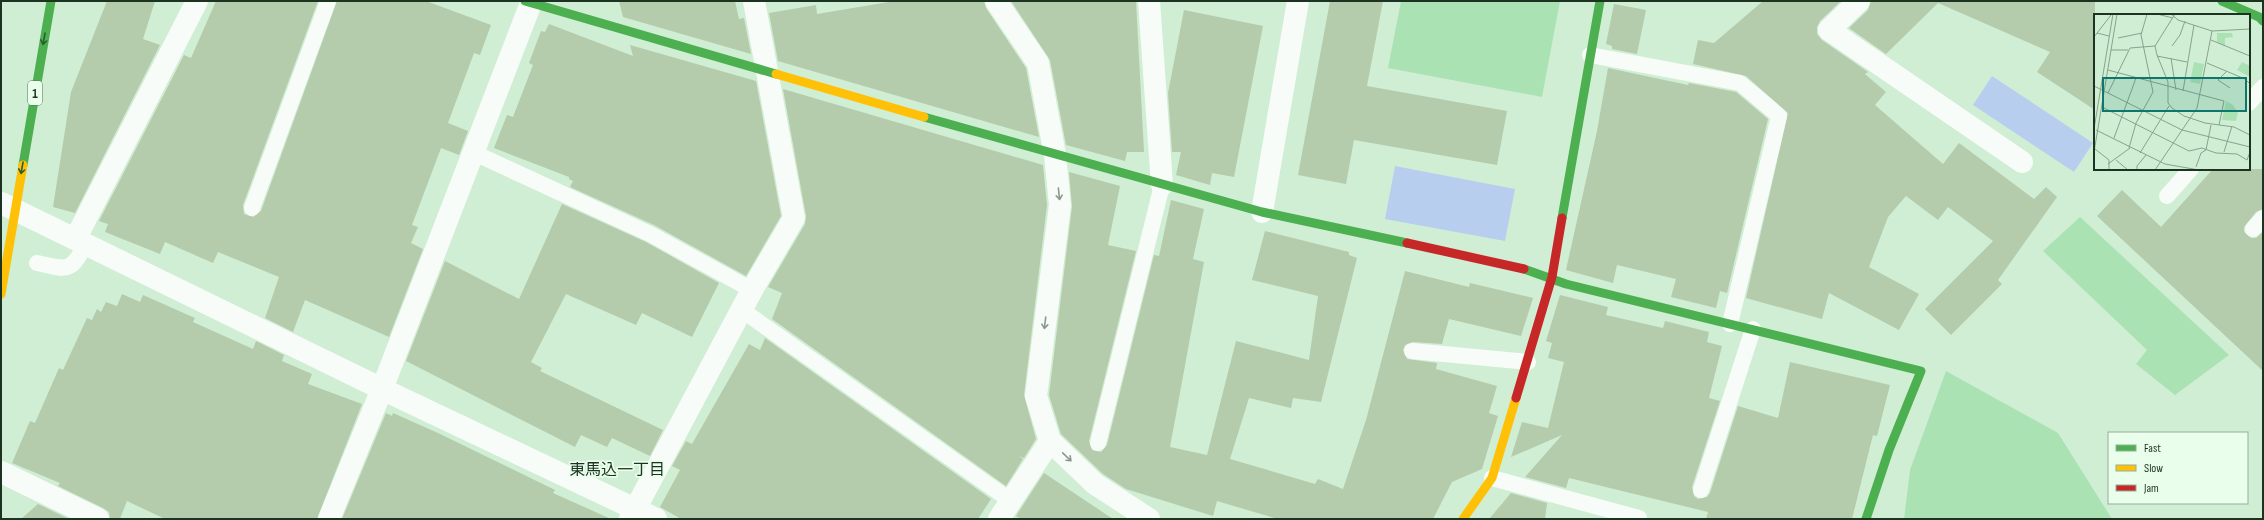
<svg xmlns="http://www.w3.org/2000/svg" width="2264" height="520" font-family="'Sofia Sans Condensed','Noto Sans JP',sans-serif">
	<rect width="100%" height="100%" fill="#d0eed4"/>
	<g fill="#abe2b4">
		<path d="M1401,1H1560L1542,97L1388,68Z"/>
		<path d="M2080,217L2229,355L2175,395L2136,364L2147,350L2043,251Z"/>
		<path d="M1946,371L2058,433L2112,519H1904L1910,470Z"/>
	</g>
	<g fill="#b7ceee">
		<path d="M1992,76L2093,143L2074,172L1973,105Z"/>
		<path d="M1395,166L1515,189L1505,241L1385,219Z"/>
	</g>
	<g fill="#b4cbac">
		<path d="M107,1H155L143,39L160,45L75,213L53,207L71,92Z"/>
		<path d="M216,1H318L243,205L244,214L253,217L261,211L337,1H426L491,25L480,55L474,53L448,123L468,131L459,155L441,148L412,225L418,227L411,243L423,249L389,337L305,300L293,332L265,318L279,277L218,252L213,263L165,242L160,254L105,232L108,224L99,221L184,55L191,58Z"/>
		<path d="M619,1H735L739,19L744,18L751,54L623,17Z"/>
		<path d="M895,1H984L986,8L1026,68L1039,137L778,61L769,13L816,5L817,14Z"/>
		<path d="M1011,1H1136L1144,152H1127L1125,161L1066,145L1050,60Z"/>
		<path d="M1330,1H1383L1367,86L1507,111L1497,165L1354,140L1346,184L1298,175Z"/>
		<path d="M1763,1H1841L1820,21L1817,27V34L1822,40L1868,72L1865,74L1886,92L1875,105L1943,164L1959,143L2034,199L2046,187L2057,197L1998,280L2002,284L1951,335L1925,309L1993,241L1948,207L1938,220L1906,196L1888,217L1869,267L1919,294L1899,330L1829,293L1822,319L1746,298L1788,113L1746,76L1693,64L1698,40L1714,43Z"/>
		<path d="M1871,1H2095V110L2037,72L2050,52L1938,3L1886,54L1849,28L1868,10Z"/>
		<path d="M1614,4L1646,10L1637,54L1612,49V46L1606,44Z"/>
		<path d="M1184,10L1263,26L1234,177L1212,173L1210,185L1176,175L1181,152H1172L1168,93Z"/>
		<path d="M549,24L633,56L630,45L756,81L781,216L746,276L654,225L570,187L573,181L569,179V177L494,148L507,115L513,117L533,65L529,63L541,31L545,32Z"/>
		<path d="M1608,68L1688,85L1689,83L1736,92L1768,119L1727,293L1720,291L1716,308L1671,297L1676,279L1617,265L1613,283L1566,270L1597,131Z"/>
		<path d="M783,89L1043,165L1047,205L1024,395L1036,439L1024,458L1019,456L1023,459L1006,486L772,319L782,293L768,287L805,224L806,216Z"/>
		<path d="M2213,169H2263V209L2256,212L2244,227V232L2251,238H2256L2263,232V371L2097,216L2122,190L2161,227Z"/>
		<path d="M1069,172L1120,186L1108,245L1136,251L1089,441L1092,450L1101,452L1107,445L1154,255L1159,256L1171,200L1204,209L1193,259L1204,262L1170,447L1207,455L1236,341L1309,360L1318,296L1252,280L1265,231L1349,252V255L1357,258L1321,402L1293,398L1291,408L1249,398L1230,459L1315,484L1318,479L1343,489L1366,420L1405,271L1469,287L1470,283L1533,298L1521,336L1449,319L1442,344L1413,342L1405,345L1403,350L1407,359L1437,363L1436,369L1497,386L1489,413L1498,416L1482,469L1452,482L1433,519H1278L1217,501L1213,516L1126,489L1103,474L1061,434L1049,395L1072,207Z"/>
		<path d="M562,204L646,242L719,283L692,337L642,313L636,325L566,294L531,362L542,368L540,371L663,430L650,456L612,438L607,447L581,435L575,447L406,361L445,261L519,299Z"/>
		<path d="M122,294L140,302L143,295L195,318L193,322L253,349L256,341L284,355L282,361L312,374L308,384L362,404L317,519H165L127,501L120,519H110L109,512L103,508L58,486L60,483L12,463L30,421L35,423L59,368L63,370L87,318L92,320L97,309L101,312L106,302L117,306Z"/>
		<path d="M1560,295L1608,307L1606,315L1663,328L1665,321L1709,332L1707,342L1722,346L1709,398L1720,401L1692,487L1694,496L1698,499L1707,497L1710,493L1738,406L1778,418L1790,362L1890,385L1877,436L1873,435L1852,519H1706L1708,512L1569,478L1566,488L1525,477L1562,435L1511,457L1522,422L1548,428L1564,362L1548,358L1552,343L1546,341Z"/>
		<path d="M765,338L991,499L978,519H681L660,507L680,470L672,466L686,441L692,444L749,344L760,350Z"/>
		<path d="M386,413L392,416L393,413L438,433L555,490L553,493L611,519H342Z"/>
		<path d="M1044,473L1113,519H1021L1016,516Z"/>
		<path d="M1511,493L1547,503L1545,519H1489Z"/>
		<path d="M38,504L69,519H21Z"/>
	</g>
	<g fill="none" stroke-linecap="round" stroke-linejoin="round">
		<g stroke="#f8fcf9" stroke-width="16">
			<path d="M1590,55L1740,83L1779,116L1730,324"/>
			<path d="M2249,103L2263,87"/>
			<path d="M472,152L650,234L752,290"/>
			<path d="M2167,196L2191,169"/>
			<path d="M252,208L328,1"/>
			<path d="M2253,229L2263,218"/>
			<path d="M37,263C68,270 71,273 86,243"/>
			<path d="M742,310L1011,501"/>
			<path d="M1412,351L1528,362"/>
			<path d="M1098,443L1162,185"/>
			<path d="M1492,478L1639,518"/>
			<path d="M1701,490L1753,329"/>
		</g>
		<g stroke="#f8fcf9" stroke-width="22">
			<path d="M996,1L1038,63L1055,155L1060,205L1036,396L1050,441L1095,484L1149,519"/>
			<path d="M1149,1L1162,185"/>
			<path d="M1859,1L1829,30L2022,162"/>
			<path d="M1,203L382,389L656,519"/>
			<path d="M1262,212L1298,1"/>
			<path d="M76,238L197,1"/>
			<path d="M1,472L98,519"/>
			<path d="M329,519L382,389L531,3"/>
			<path d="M630,519L752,290L794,218L754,1"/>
			<path d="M999,519L1050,441"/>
		</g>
		<g stroke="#4caf50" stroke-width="9">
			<path d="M525,1L776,74"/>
			<path d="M2222,1L2259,17L2263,21"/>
			<path d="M924,117L1262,212L1407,243"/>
			<path d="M23,165L51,1"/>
			<path d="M1562,218L1600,1"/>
			<path d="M1524,269L1566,284L1921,371L1889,450L1866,519"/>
		</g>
		<g stroke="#ffc107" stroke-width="9">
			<path d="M776,74L924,117"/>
			<path d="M1,294L23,165"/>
			<path d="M1463,519L1492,478L1516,398"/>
		</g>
		<g stroke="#c62828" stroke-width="9">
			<path d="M1407,243L1524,269"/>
			<path d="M1516,398L1552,277L1562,218"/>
		</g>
	</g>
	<defs><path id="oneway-shaft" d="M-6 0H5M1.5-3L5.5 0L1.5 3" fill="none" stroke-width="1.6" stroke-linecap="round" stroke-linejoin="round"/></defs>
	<g stroke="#2d5e31">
		<use href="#oneway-shaft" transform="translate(44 39) rotate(100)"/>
		<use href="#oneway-shaft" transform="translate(22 168) rotate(100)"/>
	</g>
	<g stroke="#8a988d">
		<use href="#oneway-shaft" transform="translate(1059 194) rotate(84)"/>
		<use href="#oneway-shaft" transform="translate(1045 323) rotate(97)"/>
		<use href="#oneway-shaft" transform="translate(1067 457) rotate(44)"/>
	</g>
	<g text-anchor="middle" stroke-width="3.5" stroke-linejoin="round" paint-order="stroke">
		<rect fill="#e9feeb" stroke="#5a705e" stroke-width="1" x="28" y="81" width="14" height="24" rx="3"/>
		<g font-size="14" font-weight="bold" fill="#1d3321">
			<text x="35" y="98">1</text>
		</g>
		<g font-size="16" fill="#1d3321" stroke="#e9feeb">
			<text x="617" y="475">東馬込一丁目</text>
		</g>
	</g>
	<g transform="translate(2094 14)">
		<rect width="156" height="156" fill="#d0eed4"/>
		<path d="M123,19H138L139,23L131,24V32L123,28ZM100,48L110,50L106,70L96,68ZM148,48L156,52V63L143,56ZM132,87L139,91L144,99L142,107L128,106Z" fill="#abe2b4"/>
		<path fill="none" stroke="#88a38c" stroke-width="1" d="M63,0L79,4M77,0L84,6L118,17L156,15M91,0H130M3,19L15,22M0,23L17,1M24,24L48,19M117,26L156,42M61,32L63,41L74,68V89L78,94L90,102L111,109L140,113L156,121M78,32L86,21L91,7M17,36H34M63,42L93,48M77,44L82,76M113,49L151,65L156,70M14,56L130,87L125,111M133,57L124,66L136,74M0,72L88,116L156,133M89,77L100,11M14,79L36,34L61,32L81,0M8,93L95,137L108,134L122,139L143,140L153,146L156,138M0,115L19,0M2,116L71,150L105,156M20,124L42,64M35,134L42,109L59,78L47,21L53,0M1,135L15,146V156M0,138L23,0M130,138L138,112M46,139L75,92M22,146L34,156M14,150L36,134M102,153L107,139L112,136L117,111M43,156V152L52,141M61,156L103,94L118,17"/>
		<path fill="#0f766e" fill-opacity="0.15" stroke="#0f766e" stroke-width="2" d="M9,64H152V97H9Z"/>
		<rect width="156" height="156" fill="none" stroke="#1d3321" stroke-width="2"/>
	</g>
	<rect width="2264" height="520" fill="none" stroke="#1d3321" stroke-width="4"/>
	<rect x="2108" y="432" width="140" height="72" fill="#e9feeb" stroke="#97ad9a"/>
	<rect x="2116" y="445" width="20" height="6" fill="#4caf50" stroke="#97ad9a"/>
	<text x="2144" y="452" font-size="12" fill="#1d3321">Fast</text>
	<rect x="2116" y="465" width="20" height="6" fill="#ffc107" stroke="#97ad9a"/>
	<text x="2144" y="472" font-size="12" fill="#1d3321">Slow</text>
	<rect x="2116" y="485" width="20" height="6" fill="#c62828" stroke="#97ad9a"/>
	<text x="2144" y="492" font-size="12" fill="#1d3321">Jam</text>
</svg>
